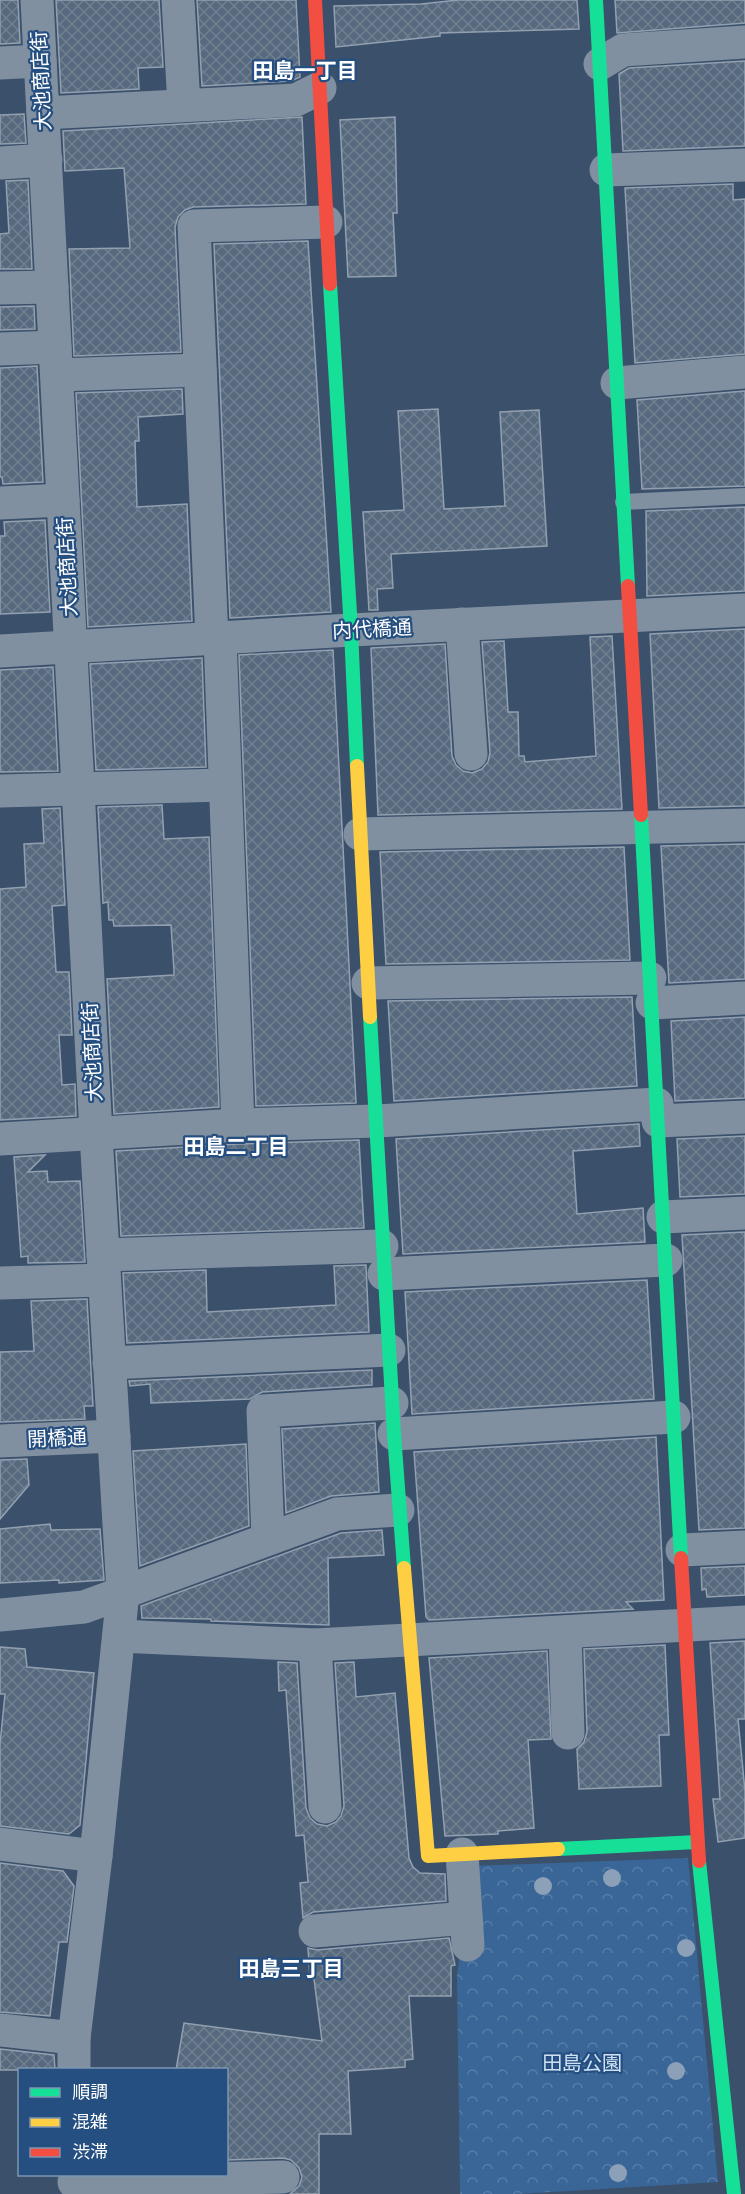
<svg xmlns="http://www.w3.org/2000/svg" width="745" height="2194" font-family="'Archivo Narrow','Noto Sans JP',sans-serif">
	<defs>
		<pattern id="forest-crowns" width="20" height="18" patternUnits="userSpaceOnUse" patternTransform="scale(1.5)"><rect width="20" height="18" fill="#396697"/><path d="M2 6a3 3 0 1 1 6 0M12 15a3 3 0 1 1 6 0" fill="none" stroke="#577da7"/></pattern>
		<pattern id="building-cross-hatch" width="8" height="8" patternUnits="userSpaceOnUse" patternTransform="scale(1.5)"><rect width="8" height="8" fill="#57697e"/><path d="M0 0l8 8M0 8l8-8" fill="none" stroke="#708091"/></pattern>
	</defs>
	<rect width="100%" height="100%" fill="#3a506b"/>
	<path fill="url(#forest-crowns)" d="M688,1858L718,2182L518,2194H460L457,1975L473,1866Z"/>
	<g fill="url(#building-cross-hatch)" stroke="#93a0b0" stroke-width="1.5">
		<path d="M0,0H18L20,43L0,44Z"/>
		<path d="M56,0H159L163,67L138,68L139,89L61,93Z"/>
		<path d="M197,0H296L300,77L291,81L202,86Z"/>
		<path d="M458,0H577L579,29L440,33V36L336,47L334,6L421,4Z"/>
		<path d="M615,0H745V23L617,33Z"/>
		<path d="M745,61V146L623,151L619,74L629,68Z"/>
		<path d="M24,114L26,143L0,144V115Z"/>
		<path d="M302,117L306,204L193,207L185,210L178,217L175,227L181,352L74,356L69,249L130,248L124,168L65,171L63,131Z"/>
		<path d="M395,117L397,213H393L396,276L348,277L340,120Z"/>
		<path d="M28,180L32,269H0V234L9,233L6,181Z"/>
		<path d="M733,184V200L745,199V354L635,363L625,188Z"/>
		<path d="M308,241L331,612L230,618L214,244Z"/>
		<path d="M34,306L35,329L0,330V307Z"/>
		<path d="M37,366L43,482L3,484L2,477H0V368Z"/>
		<path d="M182,389L183,414L138,417L139,441H135L137,507L187,504L192,621L88,627L76,393Z"/>
		<path d="M745,391V486L642,489L637,400Z"/>
		<path d="M438,409L444,509L505,506L500,412L539,410L547,546L391,554L393,588L377,589L378,610H369L363,512L404,510L398,411Z"/>
		<path d="M745,507V591L647,596L646,511Z"/>
		<path d="M45,520L50,612L0,614V536H5L4,522Z"/>
		<path d="M745,629V806L659,808L650,634Z"/>
		<path d="M612,636L622,809L378,815L371,648L445,644L452,756L456,765L463,771L472,773L482,769L488,762L490,753L482,642L504,641L508,712H518L519,756H524L525,762L596,756L590,637Z"/>
		<path d="M333,650L356,1103L256,1106L239,655Z"/>
		<path d="M202,658L206,767L96,770L90,664Z"/>
		<path d="M53,667L58,771L0,772V670Z"/>
		<path d="M162,805L164,839L209,837L219,1107L114,1114L107,979L174,975V971L171,925L114,926L113,920H109L108,902L103,903L98,807Z"/>
		<path d="M60,808L65,905L52,906L56,972H69L72,1035H59L62,1085L75,1084L76,1116L0,1120V889L26,887L24,844L44,843L42,809Z"/>
		<path d="M745,844V979L669,983L661,846Z"/>
		<path d="M624,847L630,960L386,964L380,852Z"/>
		<path d="M632,997L637,1086L394,1101L388,1001Z"/>
		<path d="M745,1017V1098L675,1101L671,1021Z"/>
		<path d="M639,1124L640,1146L573,1151L577,1214L643,1208L645,1242L403,1254L396,1139Z"/>
		<path d="M745,1136V1194L680,1197L677,1139Z"/>
		<path d="M359,1140L364,1228L121,1236L116,1151L239,1144Z"/>
		<path d="M45,1155L28,1172L47,1171L48,1182L80,1181L85,1262L28,1263V1256L21,1257L14,1157Z"/>
		<path d="M745,1232V1528L699,1530L682,1235Z"/>
		<path d="M366,1265L369,1332L127,1343L123,1273L206,1270L207,1312L336,1305L334,1266Z"/>
		<path d="M647,1280L654,1399L412,1414L405,1292Z"/>
		<path d="M87,1299L93,1406H84L85,1419L0,1422V1352L34,1351L31,1301Z"/>
		<path d="M372,1370V1385L262,1392L250,1399L151,1403L150,1384L130,1386L129,1381Z"/>
		<path d="M375,1423L379,1492L331,1496L286,1513L282,1429Z"/>
		<path d="M656,1437L664,1600L626,1602L633,1609L429,1620L426,1617L414,1452Z"/>
		<path d="M246,1444L249,1526L140,1566L133,1451Z"/>
		<path d="M27,1459L29,1485L0,1519V1460Z"/>
		<path d="M50,1524L51,1530L100,1529L104,1580L59,1583V1580L0,1583V1529Z"/>
		<path d="M382,1530L384,1555L328,1558L329,1625L211,1621V1619L142,1618L141,1606L341,1533Z"/>
		<path d="M745,1566V1595L707,1597L706,1589L702,1590L701,1568Z"/>
		<path d="M745,1641V1719H738L745,1791V1838L718,1842L713,1799H720L710,1643Z"/>
		<path d="M665,1645L669,1735H659L661,1786L579,1789L577,1749L584,1742L587,1732L584,1649Z"/>
		<path d="M0,1647L25,1649L27,1667L94,1673L80,1825L69,1834L0,1826V1744L5,1694H0Z"/>
		<path d="M547,1651L551,1739L528,1740L534,1828L498,1831V1834L445,1836L429,1658Z"/>
		<path d="M278,1662L297,1663L306,1808L310,1818L317,1824L327,1826L336,1822L341,1816L344,1806L335,1663L354,1662L356,1697L395,1693L409,1858L413,1867L420,1873L445,1874L446,1901L313,1912L303,1918L300,1883L308,1882L304,1835L296,1836L286,1690L279,1691Z"/>
		<path d="M0,1863L63,1871L74,1886L67,1942H59L50,2016L0,2012Z"/>
		<path d="M449,1938L455,1965L451,1966V1996H409L413,2059L405,2060V2067L348,2071L351,2134H319V2194H290L299,2186L302,2177L299,2168L291,2160L283,2158L226,2160V2070H176L184,2023L322,2041L314,1979H310L308,1948L317,1950Z"/>
		<path d="M0,2049L54,2055L55,2070H0Z"/>
	</g>
	<g fill="none" stroke-linecap="round" stroke-linejoin="round">
		<path stroke="#8090a1" stroke-width="16" d="M623,502L745,496"/>
		<g stroke="#8090a1" stroke-width="33">
			<path d="M37,0L96,1134L123,1592L96,1856L74,2038V2070"/>
			<path d="M178,0L184,105"/>
			<path d="M0,63L40,61"/>
			<path d="M600,64L623,50L745,42"/>
			<path d="M43,113L296,100L320,88"/>
			<path d="M0,163L46,160"/>
			<path d="M606,170L745,165"/>
			<path d="M0,288L52,287"/>
			<path d="M0,349L55,347"/>
			<path d="M57,375L200,370"/>
			<path d="M617,383L745,372"/>
			<path d="M0,503L63,500"/>
			<path d="M462,624L471,754"/>
			<path d="M220,638L238,1125"/>
			<path d="M212,639L194,226L326,222"/>
			<path d="M0,651L351,630L745,610"/>
			<path d="M0,791L225,785"/>
			<path d="M360,834L745,825"/>
			<path d="M368,983L650,978"/>
			<path d="M652,1003L745,998"/>
			<path d="M658,1121L745,1117"/>
			<path d="M0,1139L238,1125L377,1121L657,1104"/>
			<path d="M663,1217L745,1213"/>
			<path d="M103,1255L382,1246"/>
			<path d="M384,1274L666,1260"/>
			<path d="M0,1283L104,1280"/>
			<path d="M109,1363L389,1350"/>
			<path d="M394,1434L674,1417"/>
			<path d="M0,1441L114,1436"/>
			<path d="M268,1538L263,1411L392,1403"/>
			<path d="M682,1550L745,1547"/>
			<path d="M0,1615L84,1607L337,1514L398,1510"/>
			<path d="M565,1632L568,1733"/>
			<path d="M119,1636L315,1645L745,1622"/>
			<path d="M315,1645L325,1807"/>
			<path d="M0,1844L96,1856"/>
			<path d="M462,1854L468,1945"/>
			<path d="M315,1931L466,1918"/>
			<path d="M0,2030L74,2038"/>
			<path d="M74,2182L283,2177"/>
		</g>
		<g stroke="#16e098" stroke-width="14">
			<path d="M596,0L628,586"/>
			<path d="M330,284L351,630L357,766"/>
			<path d="M641,815L681,1558"/>
			<path d="M370,1017L394,1434L404,1568"/>
			<path d="M558,1849L697,1842"/>
			<path d="M699,1861L734,2194"/>
		</g>
		<g stroke="#ffcf43" stroke-width="14">
			<path d="M357,766L370,1017"/>
			<path d="M404,1568L428,1856L558,1849"/>
		</g>
		<g stroke="#f24e42" stroke-width="14">
			<path d="M315,0L330,284"/>
			<path d="M628,586L641,815"/>
			<path d="M681,1558L699,1861"/>
		</g>
	</g>
	<g fill="#8ca0b7">
		<circle cx="612" cy="1878" r="9"/>
		<circle cx="543" cy="1886" r="9"/>
		<circle cx="686" cy="1948" r="9"/>
		<circle cx="676" cy="2071" r="9"/>
		<circle cx="618" cy="2173" r="9"/>
	</g>
	<g text-anchor="middle" stroke-width="4.5" stroke-linejoin="round" paint-order="stroke">
		<g font-size="20" fill="#fff" stroke="#254f80">
			<text transform="translate(41 81) rotate(-93)" y="7">大池商店街</text>
			<text transform="translate(67 567) rotate(-93)" y="7">大池商店街</text>
			<text transform="translate(372 629) rotate(-3)" y="7">内代橋通</text>
			<text transform="translate(92 1052) rotate(-93)" y="7">大池商店街</text>
			<text transform="translate(57 1438) rotate(-3)" y="7">開橋通</text>
		</g>
		<g font-size="20" fill="#cfe1f5" stroke="#254f80">
			<text x="582" y="2070">田島公園</text>
		</g>
		<g font-size="21" font-weight="bold" fill="#fff" stroke="#254f80">
			<text x="305" y="78">田島一丁目</text>
			<text x="236" y="1154">田島二丁目</text>
			<text x="291" y="1976">田島三丁目</text>
		</g>
	</g>
	<rect x="18" y="2068" width="210" height="108" fill="#254f80" stroke="#7c95b3" stroke-width="1.5"/>
	<rect x="30" y="2088" width="30" height="9" fill="#16e098" stroke="#7c95b3" stroke-width="1.5"/>
	<text x="72" y="2098" font-size="18" fill="#ffffff">順調</text>
	<rect x="30" y="2118" width="30" height="9" fill="#ffcf43" stroke="#7c95b3" stroke-width="1.5"/>
	<text x="72" y="2128" font-size="18" fill="#ffffff">混雑</text>
	<rect x="30" y="2148" width="30" height="9" fill="#f24e42" stroke="#7c95b3" stroke-width="1.5"/>
	<text x="72" y="2158" font-size="18" fill="#ffffff">渋滞</text>
</svg>
